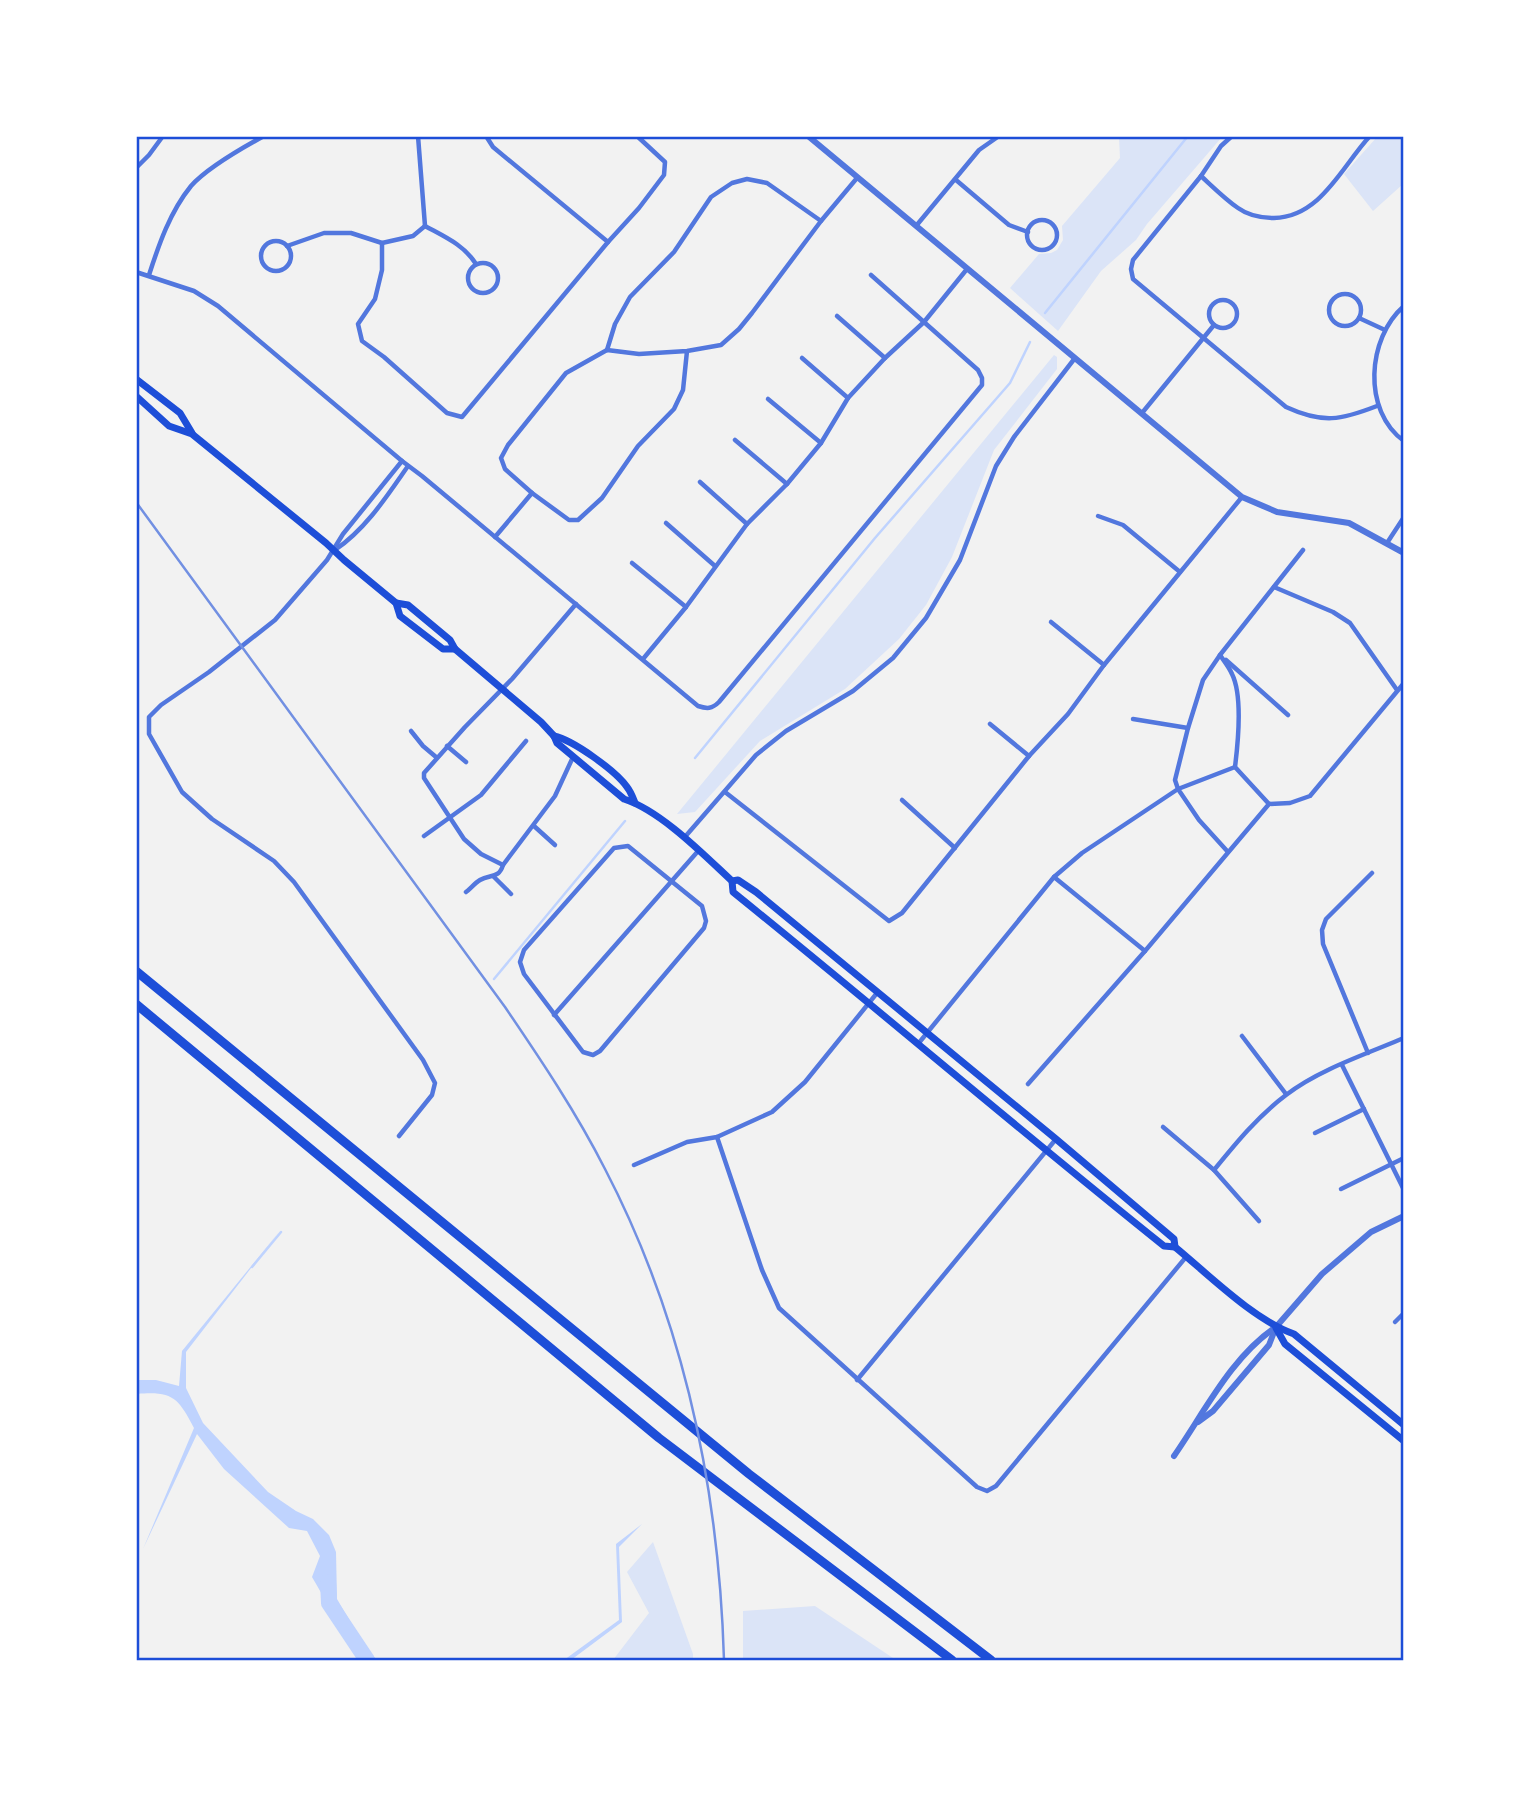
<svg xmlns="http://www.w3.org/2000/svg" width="1540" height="1797" font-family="'Work Sans',sans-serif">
	<rect width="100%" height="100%" fill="#f2f2f2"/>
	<g fill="#dbe4f7">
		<path d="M1119,137H1222L1147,224L1136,240L1101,271L1058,331L1010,288L1039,254L1051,253L1057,250L1063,240L1062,226L1120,158Z"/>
		<path d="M1377,137H1403V184L1373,211L1344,174Z"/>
		<path d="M1054,355L1057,357V369L994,450L952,557L926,605L899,639L845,689L760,741L695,812L677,814Z"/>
		<path d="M653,1542L693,1654V1660H613L649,1613L627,1572Z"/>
		<path d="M815,1606L896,1660H743V1611Z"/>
	</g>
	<g fill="#bfd3fe">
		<path d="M279,1232L186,1352V1388L203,1423L268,1492L296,1511L313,1519L329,1535L336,1552L337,1599L366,1648L377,1660H359L352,1651L343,1618L323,1596L312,1577L320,1556L307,1531L289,1528L224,1469L197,1434L143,1549L194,1428C178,1398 173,1391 137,1394V1380H156L179,1386L182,1351Z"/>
		<path d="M642,1524L619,1547L622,1622L571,1660H564L619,1620L616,1544Z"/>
	</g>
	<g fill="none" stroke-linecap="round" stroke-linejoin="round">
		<g stroke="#bfd3fe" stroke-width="2.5">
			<path d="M1045,313L1188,136"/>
			<path d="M695,758L875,538L1010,383L1030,342"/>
			<path d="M494,979L625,821"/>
			<path d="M252,1267L281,1232"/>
		</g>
		<path stroke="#bfd3fe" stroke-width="16" d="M328,1582L329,1603L367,1660"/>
		<g stroke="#5277de" stroke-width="4.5">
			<path d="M418,136L425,226"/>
			<path d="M486,136L493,147L608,242"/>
			<path d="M1232,136L1221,146L1201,176L1133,260L1131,269L1133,279L1286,407C1323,424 1341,420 1377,406"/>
			<path d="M136,168L149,155L163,136"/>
			<path d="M1201,176C1213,187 1225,199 1238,208C1249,216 1261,218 1274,218C1321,217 1342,166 1370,136"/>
			<path d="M956,180L1009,225L1028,232"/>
			<circle cx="1042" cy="235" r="15"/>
			<path d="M425,226C445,237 464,245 476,264"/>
			<path d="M916,226L979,150L999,136"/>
			<circle cx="276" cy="256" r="15"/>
			<path d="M382,243V270L375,299L358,324L362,341L384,357L447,413L462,417L608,242L639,208L664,175L665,162L637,136"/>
			<path d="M287,246L324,233H351L382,243L413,236L425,226"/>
			<circle cx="483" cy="278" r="15"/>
			<path d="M136,272L194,291L218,306L402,461L422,476L698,706C707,709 712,709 719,702L982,385V378L978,370L871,275"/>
			<path d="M149,275C159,244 170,212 191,186C207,168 242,148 264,136"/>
			<circle cx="1345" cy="310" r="16"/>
			<circle cx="1223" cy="314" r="14"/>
			<path d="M1404,306C1367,338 1362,411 1404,441"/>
			<path d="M837,316L885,358"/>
			<path d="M1359,318L1385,330"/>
			<path d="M607,350L615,324L630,297L674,252L711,197L732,183L747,179L767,183L821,221"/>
			<path d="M687,351L683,390L674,409L638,446L602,498L578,520H569L532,493L505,469L501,458L508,445L566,373L607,350L639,354L687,351L721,345L739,329L752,313L821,221L857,178"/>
			<path d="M802,358L848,398"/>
			<path d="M768,399L821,443"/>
			<path d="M1142,413L1214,325"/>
			<path d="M735,440L787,484"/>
			<path d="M700,482L747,524"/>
			<path d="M1098,516L1123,525L1180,572"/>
			<path d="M666,523L715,566"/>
			<path d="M495,537L532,493"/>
			<path d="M1387,543L1404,517"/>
			<path d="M335,550C366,529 387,496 408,466"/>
			<path d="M632,563L686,607"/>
			<path d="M1274,587L1333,612L1350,623L1397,690"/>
			<path d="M1051,622L1104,665"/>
			<path d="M1220,655C1224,661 1229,667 1232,674C1243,696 1238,743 1235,767L1269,804"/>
			<path d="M643,659L686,607L747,524L787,484L821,443L848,398L885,358L924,322L967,269"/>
			<path d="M1226,660L1288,715"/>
			<path d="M1133,719L1188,728"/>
			<path d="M990,724L1029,756"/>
			<path d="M411,731L423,746L436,757"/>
			<path d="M447,746L466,762"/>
			<path d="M725,792L889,921L902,913L1029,756L1068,714L1104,665L1242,497"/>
			<path d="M902,800L955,848"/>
			<path d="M534,826L555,845"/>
			<path d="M424,836L481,795L526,741"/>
			<path d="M684,838L756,755L786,731L853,691L893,658L926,618L960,560L996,466L1014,437L1075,358"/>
			<path d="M628,846L702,906L706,921L704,928L600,1051L593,1055L583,1052L524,974L520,962L524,950L614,848Z"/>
			<path d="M1228,852L1199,820L1178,789L1235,767"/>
			<path d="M503,865L481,854L464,839L424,778V773L465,727L512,679L576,604"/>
			<path d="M494,877L511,894"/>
			<path d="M1054,877L1145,951"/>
			<path d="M466,892C470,889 475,883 480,880C490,874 499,879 503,865L555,796L573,757"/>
			<path d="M554,1015L699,850"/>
			<path d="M1242,1036L1286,1094"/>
			<path d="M918,1044L1054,877L1082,853L1178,789L1175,780L1188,728L1203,680L1220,655L1303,550"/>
			<path d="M1368,1053L1323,944L1322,930L1326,919L1372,873"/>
			<path d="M1342,1065L1404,1190"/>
			<path d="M1028,1084L1145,951L1269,804L1290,803L1310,796L1404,683"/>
			<path d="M1163,1127L1214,1170L1259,1221"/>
			<path d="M1315,1133L1364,1109"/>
			<path d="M399,1136L432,1095L435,1083L423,1060L294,882L274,861L212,819L182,792L149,734V717L161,705L209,672L275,620L327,560L343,534L402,461"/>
			<path d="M717,1137L762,1270L779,1308L977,1487L987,1491L996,1486L1186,1257"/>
			<path d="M634,1165L687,1142L717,1137L772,1112L805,1082L877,993"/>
			<path d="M1214,1170C1236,1143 1258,1116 1286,1095C1318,1070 1366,1054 1404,1038"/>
			<path d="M1341,1189L1404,1158"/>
			<path d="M1395,1322L1404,1313"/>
			<path d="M857,1380L1056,1139"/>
		</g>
		<g stroke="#5277de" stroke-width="6">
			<path d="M808,136L1242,497L1277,512L1349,523L1404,553"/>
			<path d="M1198,1422L1213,1411L1269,1345L1276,1327L1322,1274L1371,1232L1404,1216"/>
			<path d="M1174,1456C1204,1413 1231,1357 1276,1327"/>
		</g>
		<g stroke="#1d4ed8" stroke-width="7">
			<path d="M136,379L180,413L192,433"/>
			<path d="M136,396L169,426L192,434L326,543L344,560L396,603L400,616L443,649H455"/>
			<path d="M396,603L408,605L450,640L455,649L541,722L554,736L557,743L624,799C661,811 703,854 732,881L738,880L756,892L1056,1139L1174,1239L1175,1247C1209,1275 1254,1320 1294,1334L1404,1425"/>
			<path d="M554,736C573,740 616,771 627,787C631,792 633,798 635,803"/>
			<path d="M732,881L733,892C878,1009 1019,1130 1164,1246L1175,1247"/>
			<path d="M1276,1328L1285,1344L1404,1441"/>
		</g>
		<g stroke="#1d4ed8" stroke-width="9">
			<path d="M136,971L749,1474L991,1660"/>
			<path d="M136,1004L659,1438L952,1660"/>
		</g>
		<path stroke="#7290e2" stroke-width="2.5" d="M136,502L505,1007C541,1060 576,1112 605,1169C684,1321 719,1491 724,1660"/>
	</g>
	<rect width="1540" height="1797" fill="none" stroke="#ffffff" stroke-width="276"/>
	<rect x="138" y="138" width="1264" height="1521" fill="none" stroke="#1d4ed8" stroke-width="2.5"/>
</svg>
